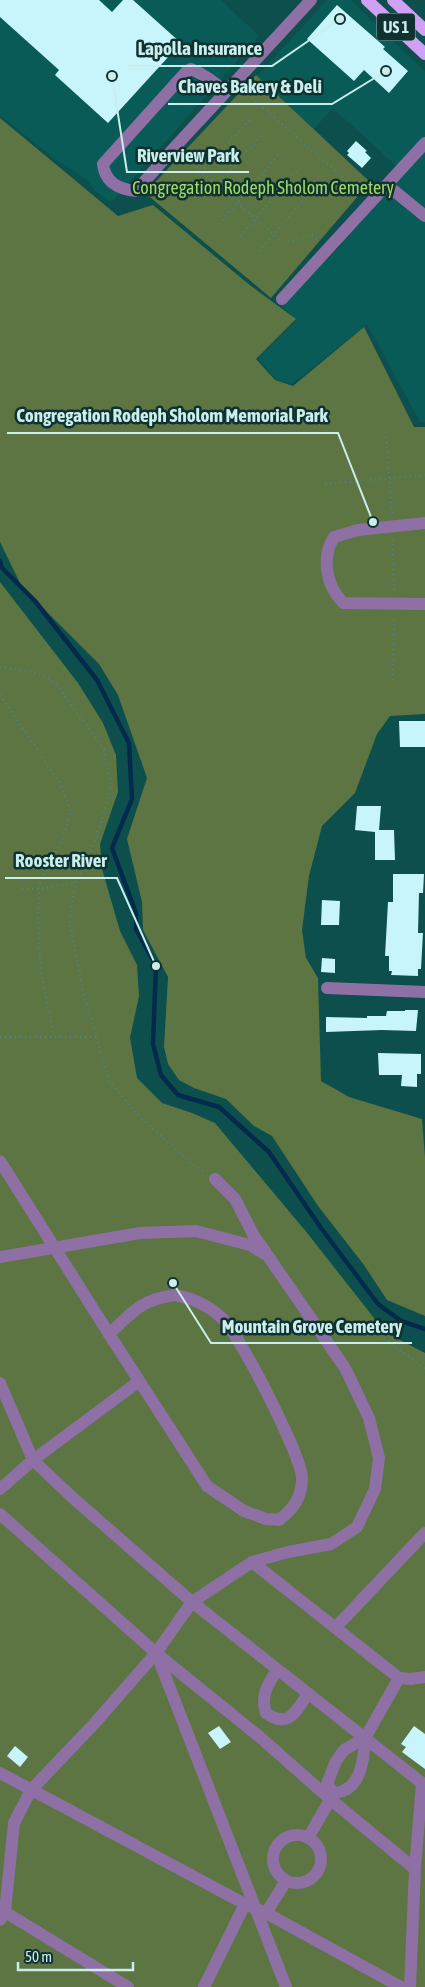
<svg xmlns="http://www.w3.org/2000/svg" width="425" height="1987" font-family="'Asap Condensed',sans-serif">
	<rect width="100%" height="100%" fill="#0c4f4c"/>
	<g fill="#095b58">
		<path d="M0,0H221L259,36L113,201L110,202L97,193L86,179L56,160L0,115Z"/>
		<path d="M327,0H351L425,72V422H420L367,324L292,384L276,379L258,359L297,320L279,304L334,253L404,173L333,108L314,129L257,76Z"/>
	</g>
	<g fill="#5c7542">
		<path d="M256,75L370,182L271,298L145,193Z"/>
		<path d="M0,118L118,216L153,205L251,286L296,319L256,359L275,380L293,386L364,327L414,427H425V714L390,716L377,734L355,793L322,826L309,876L302,930L306,958L318,978L321,1081L349,1097L422,1119L425,1157V1316L387,1300L364,1265L318,1206L272,1136L254,1126L226,1099L194,1088L179,1080L168,1064L164,1047L168,977L143,930L142,902L127,839L147,778L118,695L99,664L22,587L0,542Z"/>
		<path d="M0,582L78,683L103,723L116,755L118,792L100,844L102,869L120,931L137,965L139,996L130,1038L137,1078L162,1103L192,1113L215,1123L308,1234L385,1332L425,1353V1987H0Z"/>
	</g>
	<g fill="none" stroke-linecap="round" stroke-linejoin="round">
		<path stroke="#032a4d" stroke-width="4.5" d="M0,561L2,568L35,601L97,680L129,743L132,799L112,848L136,913V929L156,966L153,1044L161,1075L178,1095L219,1107L269,1152L321,1228L378,1304L401,1321L425,1329"/>
	</g>
	<g fill="#c8f4fc">
		<path d="M0,0H99L112,12L123,0H133L181,43L108,123L55,75L59,70L0,17Z"/>
		<path d="M337,5L385,47L383,49L408,71L389,93L364,70L354,81L307,39Z"/>
		<path d="M356,141L367,151L365,152L371,158L362,168L347,155L349,153L347,151Z"/>
		<path d="M399,721H425V747H400Z"/>
		<path d="M357,806H381L379,830H394L395,860H375V832L355,830Z"/>
		<path d="M393,874H424L423,893H419L418,933H423L421,969H418V976L391,975L392,971H389V956H385L388,902H393Z"/>
		<path d="M322,900L340,901L339,925H321Z"/>
		<path d="M322,958L335,959V973L321,972Z"/>
		<path d="M405,1010H418L416,1031L382,1030L326,1032V1017L367,1018V1016H386L387,1011H405Z"/>
		<path d="M378,1053L421,1054V1074H417V1087L401,1086L402,1075H379Z"/>
		<path d="M219,1726L231,1742L220,1749L208,1733Z"/>
		<path d="M414,1726L425,1734V1769L402,1752L406,1747L401,1744Z"/>
		<path d="M15,1746L28,1757L20,1767L7,1756Z"/>
	</g>
	<g fill="none" stroke-linecap="round" stroke-linejoin="round">
		<g stroke="#4c8582" stroke-width="2.5" stroke-dasharray="1 4" stroke-linecap="butt">
			<path d="M244,91L362,194"/>
			<path d="M184,157L279,239L292,242L312,235L319,241"/>
			<path d="M201,172L250,120"/>
			<path d="M217,185L263,134"/>
			<path d="M219,224L281,152"/>
			<path d="M240,236L300,168"/>
			<path d="M259,251L319,182"/>
			<path d="M386,437L392,514"/>
			<path d="M325,484L425,475"/>
			<path d="M393,539L394,591"/>
			<path d="M0,667L37,673L55,683L104,749L111,786L101,823L86,865L76,882L69,919L84,995L109,1081L137,1114L193,1165L205,1172"/>
			<path d="M393,680L394,617"/>
			<path d="M0,695L60,783L71,811L63,838L39,886L38,919L41,973L54,1036"/>
			<path d="M22,889H39L76,882"/>
			<path d="M0,1037H96"/>
			<path d="M380,1335L425,1369"/>
		</g>
		<g stroke="#8e70a4" stroke-width="12">
			<path d="M225,92C215,82 205,75 191,69L186,72L103,164C105,183 119,189 136,191L174,148L311,0"/>
			<path d="M387,185L425,216"/>
			<path d="M282,299L425,143"/>
			<path d="M425,523L358,530L334,537C321,558 326,585 343,603L425,604"/>
			<path d="M327,988L425,992"/>
			<path d="M0,1161L109,1334"/>
			<path d="M215,1179L235,1199L255,1238L265,1251"/>
			<path d="M0,1257L140,1233L196,1231L250,1245L268,1256L345,1368L369,1418L379,1458L375,1489L357,1527L331,1544L288,1552L252,1562L192,1602L73,1498L33,1460L0,1383"/>
			<path d="M174,1295C193,1298 208,1305 222,1318C240,1335 301,1455 302,1478C302,1498 293,1509 279,1520L266,1519L244,1511L207,1486L109,1334C134,1311 139,1301 174,1295Z"/>
			<path d="M0,1489L33,1460L138,1382"/>
			<path d="M0,1514L156,1653L261,1738L330,1799L415,1869"/>
			<path d="M252,1562L399,1678L411,1679L425,1677"/>
			<path d="M336,1627L425,1533"/>
			<path d="M157,1655L286,1987"/>
			<path d="M277,1670C268,1684 260,1696 266,1713C289,1729 295,1712 308,1694"/>
			<path d="M0,1773L245,1904L266,1913L401,1987"/>
			<path d="M334,1793C361,1791 364,1760 365,1738"/>
			<circle cx="297" cy="1859" r="24"/>
			<path d="M308,1838L334,1793L327,1784L336,1761L344,1750L365,1738L399,1678"/>
			<path d="M5,1912L128,1987"/>
			<path d="M266,1913L286,1881"/>
			<path d="M0,1920L5,1912L14,1823L31,1790L94,1724L156,1653L192,1602L422,1783L415,1869L410,1987"/>
			<path d="M204,1987L245,1904"/>
		</g>
		<g stroke="#d19ff4" stroke-width="12">
			<path d="M367,0L425,54"/>
			<path d="M393,0L425,30"/>
		</g>
	</g>
	<g text-anchor="middle" stroke-width="5" stroke-linejoin="round" paint-order="stroke">
		<rect fill="#0f312f" stroke="#91b5b3" stroke-width="1" x="377" y="13.5" width="38" height="27" rx="4"/>
		<g font-size="16" font-weight="bold" fill="#c9eeeb">
			<text x="396" y="33">US 1</text>
		</g>
		<g font-size="18" fill="#a2d965" stroke="#0f312f">
			<text x="263" y="194">Congregation Rodeph Sholom Cemetery</text>
		</g>
	</g>
	<path fill="none" stroke="#c9eeeb" stroke-width="2" d="M340 19L272 66H127M386 71L332 104H168M112 76L127 172H249M373 522L338 433H7M156 966L117 878H5M173 1283L211 1343H412"/>
	<g fill="#c9eeeb" stroke="#0f312f" stroke-width="2">
		<circle cx="340" cy="19" r="5"/>
		<circle cx="386" cy="71" r="5"/>
		<circle cx="112" cy="76" r="5"/>
		<circle cx="373" cy="522" r="5"/>
		<circle cx="156" cy="966" r="5"/>
		<circle cx="173" cy="1283" r="5"/>
	</g>
	<g font-size="19" text-anchor="middle" font-weight="bold" fill="#c9eeeb" stroke="#0f312f" stroke-width="5" stroke-linejoin="round" paint-order="stroke">
		<text x="200" y="55">Lapolla Insurance</text>
		<text x="250" y="93">Chaves Bakery &amp; Deli</text>
		<text x="188" y="162">Riverview Park</text>
		<text x="172" y="422">Congregation Rodeph Sholom Memorial Park</text>
		<text x="61" y="867">Rooster River</text>
		<text x="312" y="1333">Mountain Grove Cemetery</text>
	</g>
	<path d="M18 1962v8h115v-8" fill="none" stroke="#c9eeeb" stroke-width="2.5"/>
	<text x="25" y="1962" font-size="15" fill="#c9eeeb" stroke="#0f312f" stroke-width="4" paint-order="stroke">50 m</text>
</svg>
